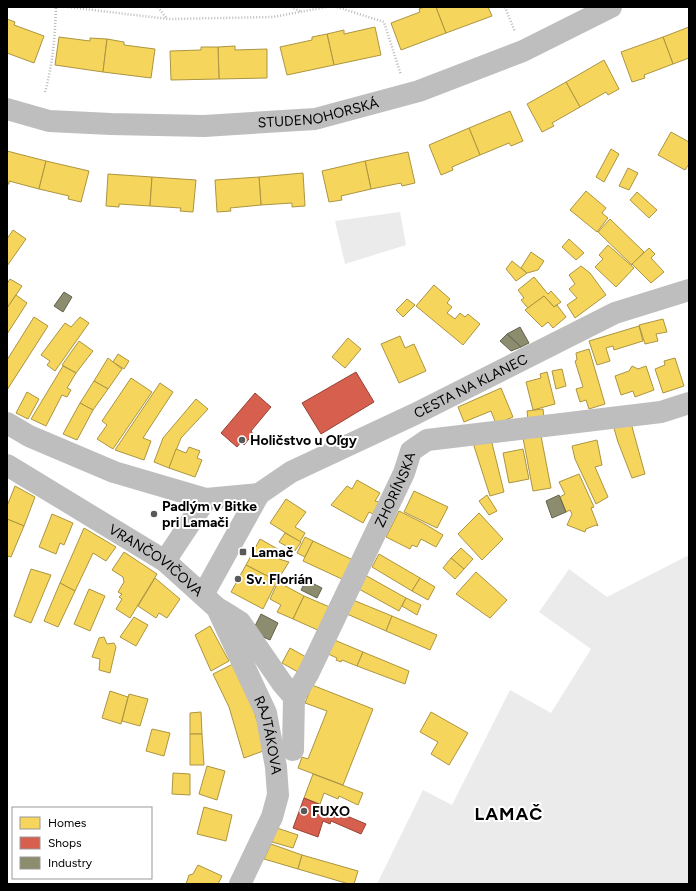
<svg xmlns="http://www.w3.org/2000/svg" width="696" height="891" font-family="Figtree,sans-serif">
	<rect width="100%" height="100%" fill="#fff"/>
	<g fill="#ebebeb">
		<path d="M400,212L406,245L345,264L335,221Z"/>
		<path d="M689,555V884H377L423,790L452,805L510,690L551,713L591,649L539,612L569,569L607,597Z"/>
	</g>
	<g fill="#f6d55c" stroke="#ac9540">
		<path d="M424,7H436L446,33L401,50L391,23L420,12L419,9Z"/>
		<path d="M436,7H488L492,16L446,33Z"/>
		<path d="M7,19L15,22L14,25L44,36L34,63L7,53Z"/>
		<path d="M375,27L381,55L334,65L327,34L344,30V34Z"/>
		<path d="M689,27V58L673,64L663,37Z"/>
		<path d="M327,34L334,65L287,75L280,47L312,40V37Z"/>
		<path d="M59,37L90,41V38L107,39L103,72L55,65Z"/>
		<path d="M663,37L673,64L644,75L645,78L632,82L621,52Z"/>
		<path d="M107,39L124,42V45L155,49L151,78L103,72Z"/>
		<path d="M235,46V50L267,49V78L219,79L218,47Z"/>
		<path d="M201,47H218L219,79L171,80L170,51L201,50Z"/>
		<path d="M604,60L619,89L608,95L606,92L580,107L566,82Z"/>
		<path d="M566,82L580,107L552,123L554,126L542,132L527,104Z"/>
		<path d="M510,111L523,141L511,146L509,143L480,155L469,128Z"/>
		<path d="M469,128L480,155L452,167L453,170L441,175L429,145Z"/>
		<path d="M671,132L689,142V164L685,170L658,155Z"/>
		<path d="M611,149L619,154L604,182L596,177Z"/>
		<path d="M7,151L46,161L39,189L9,181V184H7Z"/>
		<path d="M408,152L415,183L402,186L401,183L371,189L365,161Z"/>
		<path d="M46,161L89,171L81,202L68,199L69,196L39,189Z"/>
		<path d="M365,161L371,189L341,196L342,200L329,202L322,171Z"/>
		<path d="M628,168L638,173L629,190L619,186Z"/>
		<path d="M303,173L305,206L292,207V203L261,205L259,177Z"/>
		<path d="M108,174L152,177L150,206L119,204V207L106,206Z"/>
		<path d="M152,177L196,180L193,212L180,211L181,208L150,206Z"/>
		<path d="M259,177L261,205L230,208L231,211L217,212L215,180Z"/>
		<path d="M586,191L606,208L602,213L608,218L597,232L570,210Z"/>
		<path d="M637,192L657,210L649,218L630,200Z"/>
		<path d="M610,219L644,252L632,265L598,232Z"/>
		<path d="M13,230L26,239L7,266V239Z"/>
		<path d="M569,239L584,253L576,260L562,247Z"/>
		<path d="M608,245L634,268L616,287L595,267L603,259L599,255Z"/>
		<path d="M649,248L655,254L651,258L664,272L651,283L632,264Z"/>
		<path d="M531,252L544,261L538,270L527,273L521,268Z"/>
		<path d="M512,261L527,273L516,281L506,269Z"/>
		<path d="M581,266L590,273L606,295L575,318L567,305L577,298L569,289L575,284L569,275Z"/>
		<path d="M534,277L548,294L551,291L561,302L554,307L544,296L528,308L521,300L524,298L518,290Z"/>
		<path d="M10,279L22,286L7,308V284Z"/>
		<path d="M434,285L450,299L447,303L452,307L447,313L455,319L460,313L465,317L468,314L480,324L463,345L416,306Z"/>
		<path d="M16,295L27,303L7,334V308Z"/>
		<path d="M544,296L554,307L557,305L566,317L553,328L548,322L542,327L525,310Z"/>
		<path d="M407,299L415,305L403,317L396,310Z"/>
		<path d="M34,317L48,326L7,390V360Z"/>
		<path d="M80,317L89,323L55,371L47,365L50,361L41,355L65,323L71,327Z"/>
		<path d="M663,319L667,332L656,334L658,341L645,344L639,325Z"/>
		<path d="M639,326L643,341L614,350L613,346L606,348L610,361L597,365L589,341Z"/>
		<path d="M400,336L405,348L414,344L426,371L399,383L381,344Z"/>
		<path d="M348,338L361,349L345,368L332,357Z"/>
		<path d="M79,341L93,351L76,373L62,365Z"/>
		<path d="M589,349L605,404L589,409L586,400L580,402L576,389L583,387L575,361L577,360L576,353Z"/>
		<path d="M118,354L129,361L124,369L113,362Z"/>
		<path d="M108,358L122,369L108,389L94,381Z"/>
		<path d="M675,358L684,386L663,393L655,369L665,365L664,361Z"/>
		<path d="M63,366L76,373L67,388L71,390L67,397L62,395L46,426L31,419Z"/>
		<path d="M632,366L638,369L646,366L654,390L635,397L633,391L621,395L615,376L629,371Z"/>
		<path d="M562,369L566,386L556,389L552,371Z"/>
		<path d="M547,372L555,404L533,410L526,382L541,378L540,374Z"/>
		<path d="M131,378L152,392L113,449L97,439L107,425L102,421Z"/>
		<path d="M94,381L108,389L93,410L80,403Z"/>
		<path d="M160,383L173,392L143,438L151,441L144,460L115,450Z"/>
		<path d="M501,388L513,417L496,424L491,411L464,422L458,407Z"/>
		<path d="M27,392L39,399L28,419L16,413Z"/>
		<path d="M196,399L208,409L181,438L169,468L154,462L163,438Z"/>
		<path d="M80,403L93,410L77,440L63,434Z"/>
		<path d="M543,409L544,418L528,420L527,411Z"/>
		<path d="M631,423L645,474L632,478L618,442L613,425Z"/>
		<path d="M541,436L551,488L533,491L523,438Z"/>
		<path d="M491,439L504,492L490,496L473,443Z"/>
		<path d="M597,440L602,465L595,467L608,497L596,504L575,459L572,446Z"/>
		<path d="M189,447L200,451L197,458L202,460L195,477L169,468L176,449L186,453Z"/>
		<path d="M523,449L529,479L509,483L503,453Z"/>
		<path d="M579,474L594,507L591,508L598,526L596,525L586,529L585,532L567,525L572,514L570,510L566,512L560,497L565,494L559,482Z"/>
		<path d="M357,480L380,493L375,501L379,502L373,514L369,512L363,523L331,505L347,486L352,489Z"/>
		<path d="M15,486L35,497L24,526L7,519V506Z"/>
		<path d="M414,491L448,507L437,528L404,512Z"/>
		<path d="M487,495L497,511L489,515L479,501Z"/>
		<path d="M286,499L306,512L295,527L305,533L300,542L270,523Z"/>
		<path d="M399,511L423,523L443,535L436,547L421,539L417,547L412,545L410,549L386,537Z"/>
		<path d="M479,513L503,539L482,560L458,534Z"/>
		<path d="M52,514L73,523L64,545L60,543L56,554L39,547Z"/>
		<path d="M7,519L24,526L11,557L7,556Z"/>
		<path d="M84,528L116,547L106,561L93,553L75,591L60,583Z"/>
		<path d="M285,533L301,542L295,551L279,542Z"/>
		<path d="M305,537L313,541L305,557L297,553Z"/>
		<path d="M260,539L283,552L279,559L289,562L277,581L246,565Z"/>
		<path d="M313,541L353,560L344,580L303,561Z"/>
		<path d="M461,548L473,559L464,569L451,558Z"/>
		<path d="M124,552L157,574L130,618L116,609L122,599L119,597L122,594L118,592L124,582L123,577L112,570Z"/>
		<path d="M379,554L420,578L412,591L372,567Z"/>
		<path d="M451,558L464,569L455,579L443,568Z"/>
		<path d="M246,565L277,581L263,609L231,592Z"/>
		<path d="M31,569L51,575L31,623L14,616Z"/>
		<path d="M476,572L507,600L490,618L456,594Z"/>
		<path d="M365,575L406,598L399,611L357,588Z"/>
		<path d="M155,578L180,599L167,618L159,613L156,618L138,606Z"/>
		<path d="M420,578L435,587L428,600L412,591Z"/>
		<path d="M278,582L304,596L293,619L277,612L281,605L270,599Z"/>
		<path d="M60,583L75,591L58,627L44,621Z"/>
		<path d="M89,589L105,596L90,631L74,624Z"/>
		<path d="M304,596L332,608L320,631L293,619Z"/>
		<path d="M406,598L421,605L417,615L402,606Z"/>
		<path d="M353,600L392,616L386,631L347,614Z"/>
		<path d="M392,616L437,635L430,650L386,631Z"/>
		<path d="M134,617L148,625L136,646L120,637Z"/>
		<path d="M210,626L229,661L211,671L195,635Z"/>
		<path d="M104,637L107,644L114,643L116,647L110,673L99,670L100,659L92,657L99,638Z"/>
		<path d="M332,639L363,652L357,666L342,660L341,662L336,660L337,658L326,653Z"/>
		<path d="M290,648L306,657L298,672L282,663Z"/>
		<path d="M363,652L409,671L405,684L357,666Z"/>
		<path d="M233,664L250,698L266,750L244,758L229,707L213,674Z"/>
		<path d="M312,685L373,709L343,785L298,768L302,757L308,759L327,711L305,703Z"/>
		<path d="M110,691L128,697L121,724L102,718Z"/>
		<path d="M129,694L148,699L140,726L122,721Z"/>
		<path d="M201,712L202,734H190V713Z"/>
		<path d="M431,712L468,733L449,765L431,754L438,742L420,732Z"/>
		<path d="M152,729L170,733L164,756L146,751Z"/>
		<path d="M190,734H202L204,765H190Z"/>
		<path d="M207,766L225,771L217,800L199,794Z"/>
		<path d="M173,773L190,774V795L172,794Z"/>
		<path d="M313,774L363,793L358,805L339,796L338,799L324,793L320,804L304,798Z"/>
		<path d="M204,807L232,815L226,841L197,834Z"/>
		<path d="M277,828L298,835L293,848L272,842Z"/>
		<path d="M271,844L302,855L298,869L264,859Z"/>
		<path d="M302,855L358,871L354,884H349L298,869Z"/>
		<path d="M198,865L222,876L218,884H186L189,875L193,874Z"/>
	</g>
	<g fill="#d6604d" stroke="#964336">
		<path d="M356,372L374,402L321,434L302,403Z"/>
		<path d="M255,393L271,407L251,431L253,434L244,445L241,442L237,447L221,433Z"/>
		<path d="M304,798L366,824L361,834L331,821L330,824L323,821L318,837L293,828Z"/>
	</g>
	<g fill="#8c8c6e" stroke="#62624d">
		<path d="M64,292L72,297L63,312L54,306Z"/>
		<path d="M520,327L529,343L521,347L507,334Z"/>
		<path d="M507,334L521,347L511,351L500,341Z"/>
		<path d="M559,495L566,512L552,518L546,501Z"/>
		<path d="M306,580L322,588L317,598L301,590Z"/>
		<path d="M261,614L278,623L270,640L252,632Z"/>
	</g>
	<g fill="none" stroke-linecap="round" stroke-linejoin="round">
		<g stroke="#b9b9b9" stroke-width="2.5" stroke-dasharray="1 2" stroke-linecap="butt">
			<path d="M68,7L168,19L273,17L326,7"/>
			<path d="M158,7L167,19"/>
			<path d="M291,7L302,12"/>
			<path d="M337,7L384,22L401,75"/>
			<path d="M505,7L515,32"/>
			<path d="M45,92C53,64 55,36 56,7"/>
		</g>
		<g stroke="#bebebe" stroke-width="22">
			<path id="s1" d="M7,109L49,121L111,124L204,126L315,119L419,91L523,51L611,7"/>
			<path d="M7,423L29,436L114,472L206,499L259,494"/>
			<path id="s2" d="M7,465L165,561L217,608L266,713L276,767L278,795L272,817L240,884"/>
			<path d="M165,561L206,499"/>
			<path d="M203,595L259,494"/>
			<path d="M221,610L240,622L282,683L294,697L293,750"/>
			<path id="s3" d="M294,697L308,674L404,473L411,451L427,440L661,412L689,403"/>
		</g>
		<path stroke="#bebebe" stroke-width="22" id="s4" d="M259,494L291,472L415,414L615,313L689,290"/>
	</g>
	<g fill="#595959" stroke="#fff" stroke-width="1.5">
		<circle cx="242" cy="440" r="4"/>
		<circle cx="154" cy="514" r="4"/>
		<rect x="239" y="548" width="8" height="8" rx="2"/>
		<circle cx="238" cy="579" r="4"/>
		<circle cx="304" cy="811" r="4"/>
	</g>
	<g text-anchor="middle" stroke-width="4" stroke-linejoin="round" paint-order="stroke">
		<g font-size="14" fill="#000" stroke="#fff">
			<text dy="5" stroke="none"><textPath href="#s1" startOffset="314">STUDENOHORSKÁ</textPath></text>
			<text dy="5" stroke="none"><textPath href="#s4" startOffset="238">CESTA NA KLANEC</textPath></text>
			<text dy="5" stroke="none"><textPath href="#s3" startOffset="231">ZHORÍNSKA</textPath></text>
			<text dy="5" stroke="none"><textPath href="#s2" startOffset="177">VRANČOVIČOVA</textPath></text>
			<text dy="5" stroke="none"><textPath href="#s2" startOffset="393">RAJTÁKOVA</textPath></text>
		</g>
		<g font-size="14" font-weight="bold" fill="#000" stroke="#fff" text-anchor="start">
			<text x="250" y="445">Holičstvo u Oľgy</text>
			<text x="162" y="511">Padlým v Bitke<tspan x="162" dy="16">pri Lamači</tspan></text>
			<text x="251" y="557">Lamač</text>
			<text x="246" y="584">Sv. Florián</text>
			<text x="312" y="816">FUXO</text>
		</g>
		<g font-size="18" font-weight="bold" letter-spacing="1" fill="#000" stroke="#fff">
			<text x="509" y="820">LAMAČ</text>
		</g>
	</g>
	<rect width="696" height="891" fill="none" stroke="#000000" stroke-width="16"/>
	<rect x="12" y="807" width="140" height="72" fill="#ffffff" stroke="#999999"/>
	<rect x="20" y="817" width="20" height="12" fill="#f6d55c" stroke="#999999"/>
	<text x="48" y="827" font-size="12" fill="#000000">Homes</text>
	<rect x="20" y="837" width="20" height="12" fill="#d6604d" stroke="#999999"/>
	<text x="48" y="847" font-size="12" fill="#000000">Shops</text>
	<rect x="20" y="857" width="20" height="12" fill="#8c8c6e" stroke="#999999"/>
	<text x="48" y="867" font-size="12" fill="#000000">Industry</text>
</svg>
